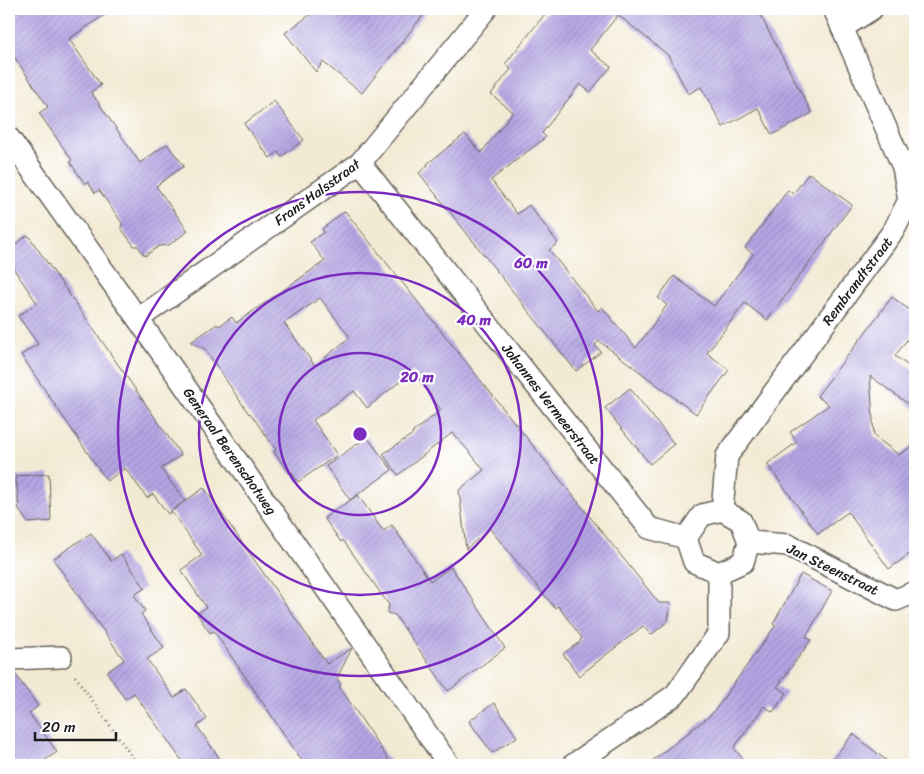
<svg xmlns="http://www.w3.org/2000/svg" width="924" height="774" font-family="Sriracha,sans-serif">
	<defs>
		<pattern id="building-hatch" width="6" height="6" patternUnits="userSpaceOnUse" patternTransform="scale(1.25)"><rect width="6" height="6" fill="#b4a6e4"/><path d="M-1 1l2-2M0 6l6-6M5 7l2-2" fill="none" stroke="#9a8ec3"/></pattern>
	</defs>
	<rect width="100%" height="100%" fill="#fff"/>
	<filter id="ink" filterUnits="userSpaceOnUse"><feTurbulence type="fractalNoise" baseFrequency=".02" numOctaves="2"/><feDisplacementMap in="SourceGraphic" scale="10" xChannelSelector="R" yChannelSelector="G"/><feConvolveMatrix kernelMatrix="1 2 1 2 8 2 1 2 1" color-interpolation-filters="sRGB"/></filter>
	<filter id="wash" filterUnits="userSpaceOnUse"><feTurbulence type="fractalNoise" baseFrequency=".0096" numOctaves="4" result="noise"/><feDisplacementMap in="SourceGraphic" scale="20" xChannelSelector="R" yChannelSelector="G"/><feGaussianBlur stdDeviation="1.12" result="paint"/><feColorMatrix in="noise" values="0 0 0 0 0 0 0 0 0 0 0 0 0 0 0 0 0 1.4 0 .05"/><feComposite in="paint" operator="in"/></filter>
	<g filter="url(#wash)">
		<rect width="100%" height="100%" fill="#f3ead4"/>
		<g id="blocks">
			<g fill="url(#building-hatch)" fill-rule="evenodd">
				<path d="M9,9H113L69,39L101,85L91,92L140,163L167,144L184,166L156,186L188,231L169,245L159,246L145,256L138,246H134L121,228L122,223L99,190L95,193L88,182L85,184L70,162L72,160L39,113L48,107L9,49Z"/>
				<path d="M318,9H428L362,93L323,62L316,72L285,33Z"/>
				<path d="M549,9H757L812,113L772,135L758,108L723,127L701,87L688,94L668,55L618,15L590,50L611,67L590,92L580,84L542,133L546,137L491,180L517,214L529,205L558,243L549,250L598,311L602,307L636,348L667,305L658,298L674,276L714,306L753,254L745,248L788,190L793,194L809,173L852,205L767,320L745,303L707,353L729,370L696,414L599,341L595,345L601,352L576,371L419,173L428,165L427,164L465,134L481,153L513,112L491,94L511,69L505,64Z"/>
				<path d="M274,101L304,140L281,157L278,152L270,158L244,124Z"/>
				<path d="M345,211L659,603H671L668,621L651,635L643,626L579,676L563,654L581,641L580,640L582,638L558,606L555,608L490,529L466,549L459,490L484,470L468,450L452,433L398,475L383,454L413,434V432L441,410L413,371L367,408L354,391L313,420L337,455L298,482L292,472L290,474L274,452L276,450L250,413L249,414L205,349L191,342L217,324L219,326L232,317L236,323L325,261L310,242L324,232L322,229ZM320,298L350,337L315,366L284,323Z"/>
				<path d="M28,235L181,455L161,469L185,501L168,514L153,494L147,498L125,468L107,481L21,355L38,344L18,316L37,303L9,262V249Z"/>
				<path d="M892,297L915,314V329L895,356L915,371V409L870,376L874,436L899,455L915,444V550L889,569L848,512L818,534L767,464L797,442L790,432L829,405L817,396Z"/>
				<path d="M630,388L674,444L650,464L605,408Z"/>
				<path d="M367,437L392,470L350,500L326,466Z"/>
				<path d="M49,474L51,521L28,523L19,510L16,476Z"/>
				<path d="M204,488L327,664L352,648L337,678L341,685L339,686L392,765H305L214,631L210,633L197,614L206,607L181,570L202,555L171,511Z"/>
				<path d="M358,495L383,531L392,525L430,581L451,567L505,648L448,691L395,615L387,613L389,605L343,540L341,542L324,518Z"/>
				<path d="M91,533L111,561L121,554L145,588L134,595L145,611L141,614L164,648L147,659L174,698L186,689L207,719L197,726L224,765H185L134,693L125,699L107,672L124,660L53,559Z"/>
				<path d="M801,574L832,591L806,637L811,640L777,687L787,693L773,712L764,706L734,748L748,765H647L712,714L776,625L773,624Z"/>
				<path d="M9,671H13L38,706L29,713L57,752L38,765H9Z"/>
				<path d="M494,703L517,737L492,753L469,721Z"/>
				<path d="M853,734L892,765H828Z"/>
			</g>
		</g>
	</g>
	<g filter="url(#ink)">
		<use href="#blocks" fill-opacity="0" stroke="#67645c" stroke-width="1"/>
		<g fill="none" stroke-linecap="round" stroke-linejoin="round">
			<g stroke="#67645c" stroke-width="24">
				<g id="street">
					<path d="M842,28L872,9"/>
					<path d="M9,138L138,319L449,765"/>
					<path d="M360,163L649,528L686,538L694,562L719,573"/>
					<path d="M138,319L360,163L486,9"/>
					<path d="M722,510L727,456L894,230L909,200L903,167L834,9"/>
					<path d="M749,542L788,545L896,600L915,592"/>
					<path d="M9,659L61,657"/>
					<path d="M573,765L675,695L719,633V573L743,562L749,542L741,521L722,510L702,515L686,538"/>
				</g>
			</g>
			<path stroke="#67645c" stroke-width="3" stroke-dasharray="1 4" stroke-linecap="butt" d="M75,676L138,765"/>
			<use href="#street" stroke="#fff" stroke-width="21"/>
		</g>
	</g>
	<g fill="none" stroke="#7b2cbf" stroke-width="2.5">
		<circle cx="360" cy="434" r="81"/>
		<circle cx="360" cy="434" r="161"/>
		<circle cx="360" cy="434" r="242"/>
	</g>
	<g text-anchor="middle" stroke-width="4.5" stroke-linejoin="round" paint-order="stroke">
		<g font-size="14" fill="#1c1c1c" stroke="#fff">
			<text transform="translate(317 192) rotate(-36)" y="5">Frans Halsstraat</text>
			<text transform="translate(857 281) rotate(-53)" y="5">Rembrandtstraat</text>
			<text transform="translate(551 404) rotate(52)" y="5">Johannes Vermeerstraat</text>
			<text transform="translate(230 451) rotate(55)" y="5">Generaal Berenschotweg</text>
			<text transform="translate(833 569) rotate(26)" y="5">Jan Steenstraat</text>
		</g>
	</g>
	<circle cx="360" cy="434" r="8" fill="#7b2cbf" stroke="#fff" stroke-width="2.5"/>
	<g font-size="15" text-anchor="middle" font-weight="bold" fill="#7b2cbf" stroke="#fff" stroke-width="4.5" stroke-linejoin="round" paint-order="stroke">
		<text x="531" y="268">60 m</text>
		<text x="474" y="325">40 m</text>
		<text x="417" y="382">20 m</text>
	</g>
	<rect width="924" height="774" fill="none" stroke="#fff" stroke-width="30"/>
	<path d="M35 732v8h81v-8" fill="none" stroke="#1c1c1c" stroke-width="2.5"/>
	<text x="42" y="732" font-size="15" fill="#1c1c1c" stroke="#ffffff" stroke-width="4" paint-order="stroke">20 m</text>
</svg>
